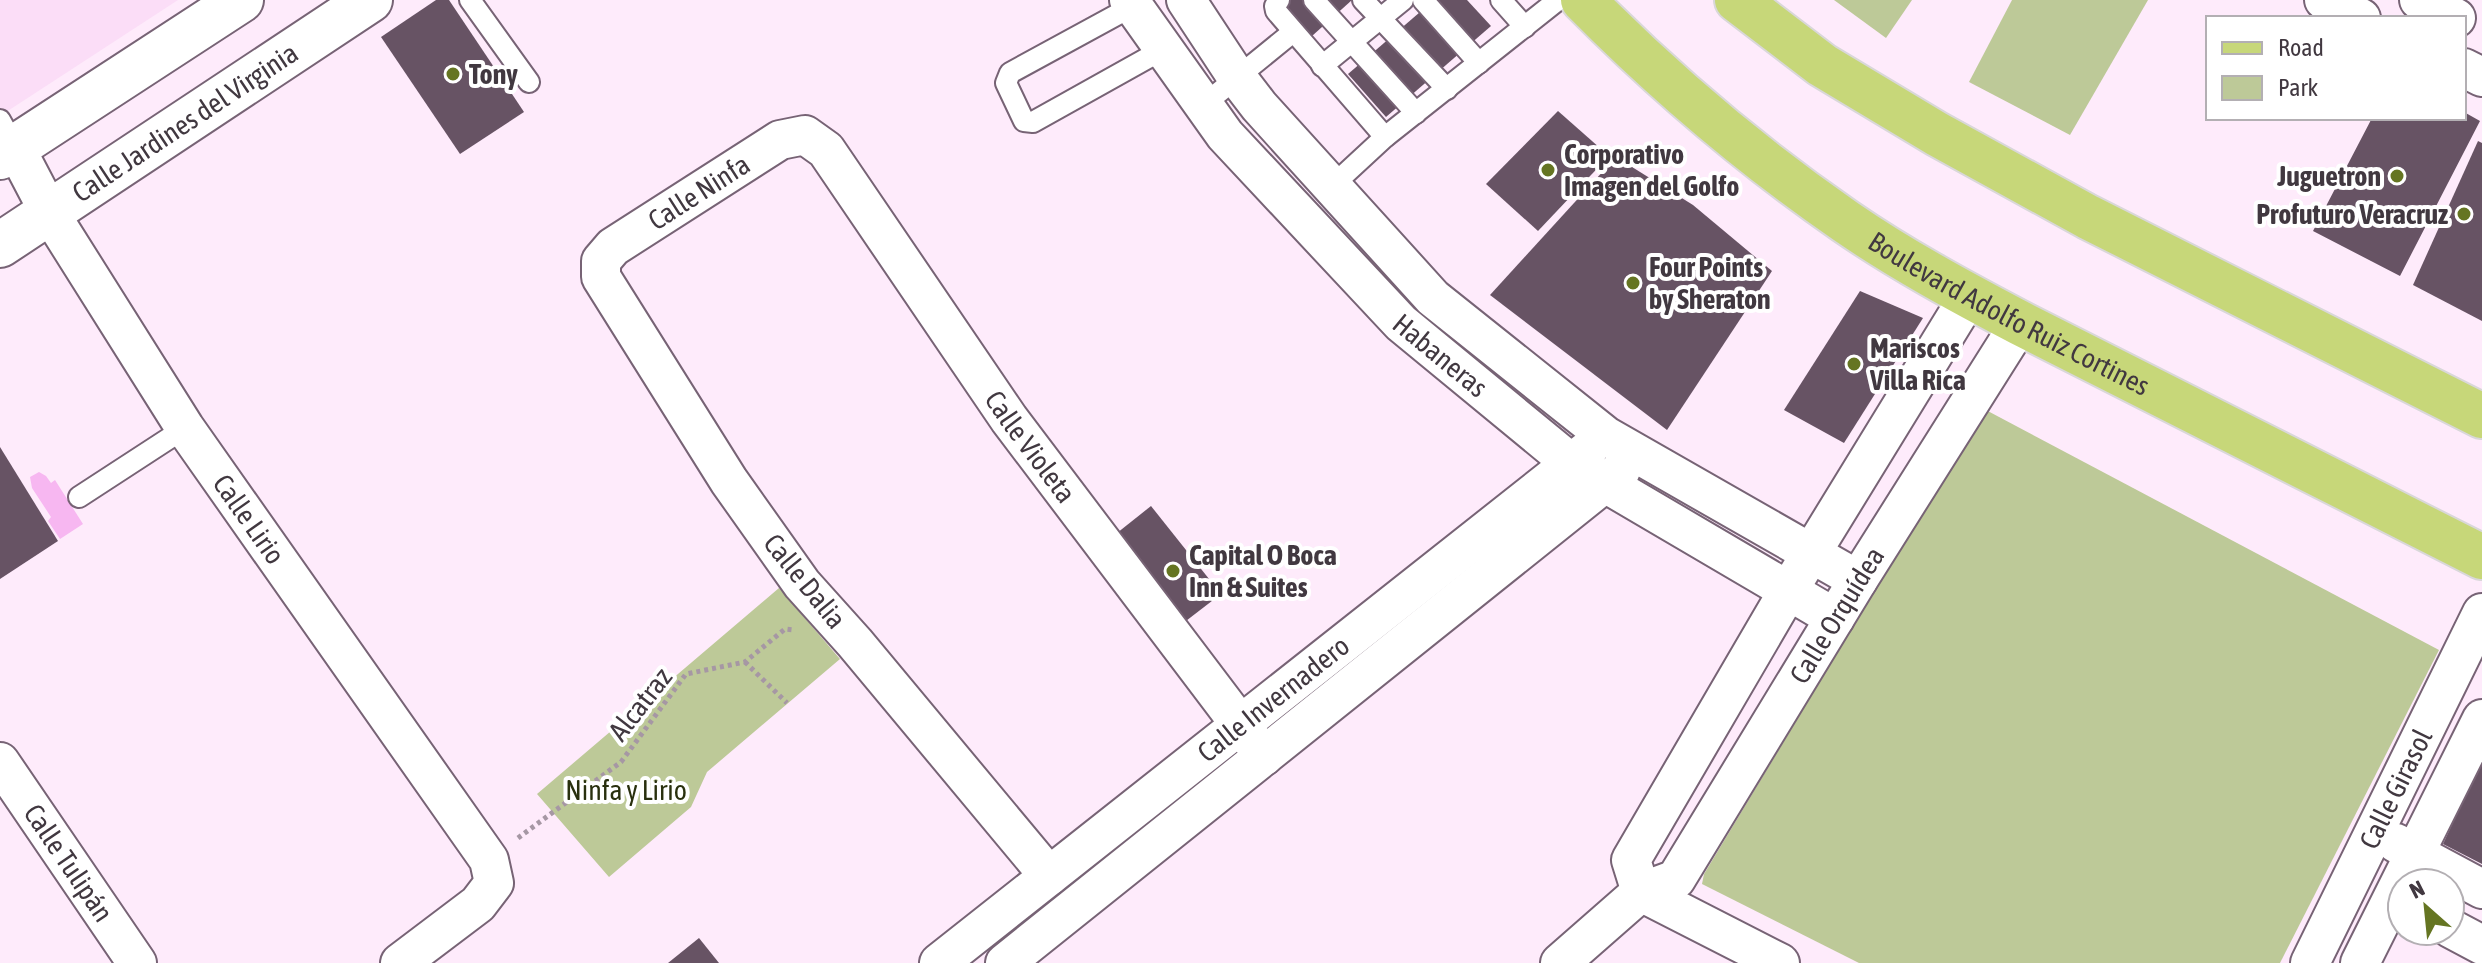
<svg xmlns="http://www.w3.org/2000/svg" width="2482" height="963" font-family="'Asap Condensed',sans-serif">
	<rect width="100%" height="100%" fill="#feebfb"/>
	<path fill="#fbddf7" d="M0,0H178L0,116Z"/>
	<g fill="#bdc998">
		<path d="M1834,0H1912L1886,38Z"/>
		<path d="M2012,0H2148L2070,135L1969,82Z"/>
		<path d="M1984,409L2439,650L2280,963H1859L1702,884L1704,874Z"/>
		<path d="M779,588L840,659L707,772L691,807L609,877L537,794Z"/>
	</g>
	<path fill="#f7b7f1" d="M39,472L46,476L51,483L55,480L83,524L60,539L48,521L51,517L32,488L30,477Z"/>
	<g fill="#675364">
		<path d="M436,0H449L524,112L460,154L381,37Z"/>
		<path d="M1284,0H1352L1312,36L1282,2Z"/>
		<path d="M1434,0H1467L1491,26L1386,117L1348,74Z"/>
		<path d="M1558,111L1609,156L1538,231L1486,184Z"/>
		<path d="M2464,112L2480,121L2400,276L2313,231L2372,118H2464Z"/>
		<path d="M2478,141L2482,143V321L2413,285Z"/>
		<path d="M1616,157L1693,205L1772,271L1667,430L1490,295Z"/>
		<path d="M1860,291L1923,318L1844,443L1784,410Z"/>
		<path d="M0,447L58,541L0,579Z"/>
		<path d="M1151,506L1221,594L1182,624L1112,537Z"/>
		<path d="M2482,759V864L2443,844Z"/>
		<path d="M699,938L719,963H668Z"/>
	</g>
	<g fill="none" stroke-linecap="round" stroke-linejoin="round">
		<g stroke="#776375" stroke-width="24">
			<g id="service">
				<path d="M470,0L529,82"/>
				<path d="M1279,0L1275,6L1276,11L1385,137"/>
				<path d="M1314,0L1416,113"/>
				<path d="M1363,0L1447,89"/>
				<path d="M1423,0L1479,63"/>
				<path d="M1501,0L1525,27"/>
				<path d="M1133,6L1010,73L1006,83L1024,121L1033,122L1162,50"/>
				<path d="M1322,66L1403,0"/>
				<path d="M1202,106L1293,32"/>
				<path d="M0,120L15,147"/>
				<path d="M1332,186L1385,137L1558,0"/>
				<path d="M79,497L185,428"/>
			</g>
		</g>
		<g stroke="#776375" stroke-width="42">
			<g id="minor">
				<path id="s1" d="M1129,0L1225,135L1401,323L1571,463L1835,618"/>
				<path d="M1186,0L1236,76L1259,106L1433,298L1606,436L1858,580"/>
				<path d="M2324,0L2361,18"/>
				<path d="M2419,0L2456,18"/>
				<path d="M2464,68L2482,77"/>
				<path id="s2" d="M15,147L49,212L185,428L489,860L494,883L478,904L400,963"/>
				<path id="s3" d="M0,762L137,963"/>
				<path d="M2396,843L2482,889"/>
				<path id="s4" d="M1049,876L855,643L802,584L729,481L601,277V261L613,247L780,140L805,135L826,150L1009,419L1264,756"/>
				<path d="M1641,892L1631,860L1788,591L1969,296"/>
				<path d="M1641,892L1780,963"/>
				<path d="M2450,928L2482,945"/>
				<path id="s5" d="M939,963L1588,450"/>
				<path d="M1005,963L1621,470"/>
				<path id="s6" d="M1560,963L1641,892L1676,879L1858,580L2020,323"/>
				<path id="s7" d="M2310,963L2482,613"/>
				<path d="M2360,963L2482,719"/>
			</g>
		</g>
		<g stroke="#776375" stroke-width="48">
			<g id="tertiary">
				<path d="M0,157L241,0"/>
				<path id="s8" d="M0,245L370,0"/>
			</g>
		</g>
		<g stroke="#d9d7d9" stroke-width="48">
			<g id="primary">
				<path id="s9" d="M1583,0C1663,81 1751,156 1845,221C1900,259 1961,292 2020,323L2482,557"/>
				<path d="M1737,0L1822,65L1937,134L2088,217L2482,416"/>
			</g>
		</g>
		<g stroke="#a697a4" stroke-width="5" stroke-dasharray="4 4" stroke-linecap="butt">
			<path d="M745,662L787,703"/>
			<path d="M518,838L621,762L686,674L745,662L785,629L794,630"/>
		</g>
		<use href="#service" stroke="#fff" stroke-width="20"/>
		<use href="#minor" stroke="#fff" stroke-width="38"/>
		<use href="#tertiary" stroke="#fff" stroke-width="44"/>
		<use href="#primary" stroke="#c7d779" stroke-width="44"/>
	</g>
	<g fill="#657522" stroke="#fff" stroke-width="3">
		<circle cx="453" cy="74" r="8"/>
		<circle cx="1548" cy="170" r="8"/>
		<circle cx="2397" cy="176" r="8"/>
		<circle cx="2464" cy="214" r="8"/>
		<circle cx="1633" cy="283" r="8"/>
		<circle cx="1854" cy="364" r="8"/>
		<circle cx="1173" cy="571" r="8"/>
	</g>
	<g text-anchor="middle" stroke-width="8" stroke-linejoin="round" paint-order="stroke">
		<g font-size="28" font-weight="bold" fill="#413840" stroke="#fff" text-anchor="start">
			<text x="469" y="84">Tony</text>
			<text x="1564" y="164">Corporativo<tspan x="1564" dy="32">Imagen del Golfo</tspan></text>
			<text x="2381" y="186" text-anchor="end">Juguetron</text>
			<text x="2448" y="224" text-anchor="end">Profuturo Veracruz</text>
			<text x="1649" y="277">Four Points<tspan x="1649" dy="32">by Sheraton</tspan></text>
			<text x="1870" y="358">Mariscos<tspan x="1870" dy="32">Villa Rica</tspan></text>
			<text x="1189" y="565">Capital O Boca<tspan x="1189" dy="32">Inn &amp; Suites</tspan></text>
		</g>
		<g font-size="28" fill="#413840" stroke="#fff">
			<text dy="10" stroke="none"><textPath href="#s8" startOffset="222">Calle Jardines del Virginia</textPath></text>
			<text dy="10" stroke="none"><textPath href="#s4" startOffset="886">Calle Ninfa</textPath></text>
			<text dy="10" stroke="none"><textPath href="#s9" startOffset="532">Boulevard Adolfo Ruiz Cortines</textPath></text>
			<text dy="10" stroke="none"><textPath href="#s1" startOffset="474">Habaneras</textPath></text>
			<text dy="10" stroke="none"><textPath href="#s4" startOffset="1394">Calle Violeta</textPath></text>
			<text dy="10" stroke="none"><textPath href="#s2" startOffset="440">Calle Lirio</textPath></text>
			<text transform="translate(805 581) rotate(51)" y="10">Calle Dalia</text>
			<text dy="10" stroke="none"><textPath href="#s6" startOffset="454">Calle Orquídea</textPath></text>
			<text dy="10" stroke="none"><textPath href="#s5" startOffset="426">Calle Invernadero</textPath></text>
			<text transform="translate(640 704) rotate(-52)" y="10">Alcatraz</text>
			<text dy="10" stroke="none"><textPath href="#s7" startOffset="194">Calle Girasol</textPath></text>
			<text dy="10" stroke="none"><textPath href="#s3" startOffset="122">Calle Tulipán</textPath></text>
		</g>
		<g font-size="28" fill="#29300e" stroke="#fff">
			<text x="626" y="800">Ninfa y Lirio</text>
		</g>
	</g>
	<rect x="2206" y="16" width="260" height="104" fill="#ffffff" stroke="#b3afb3" stroke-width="2"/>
	<rect x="2222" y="42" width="40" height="12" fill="#c7d779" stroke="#b3afb3" stroke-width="2"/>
	<text x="2278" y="56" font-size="24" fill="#413840">Road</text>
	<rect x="2222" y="76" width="40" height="24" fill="#bdc998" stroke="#b3afb3" stroke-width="2"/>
	<text x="2278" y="96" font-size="24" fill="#413840">Park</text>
	<g transform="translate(2426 907) rotate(333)"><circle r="38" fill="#ffffff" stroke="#b3afb3" stroke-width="2"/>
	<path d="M0-6L14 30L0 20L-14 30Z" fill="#657522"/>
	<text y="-12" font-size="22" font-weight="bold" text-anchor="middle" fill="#413840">N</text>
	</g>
</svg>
